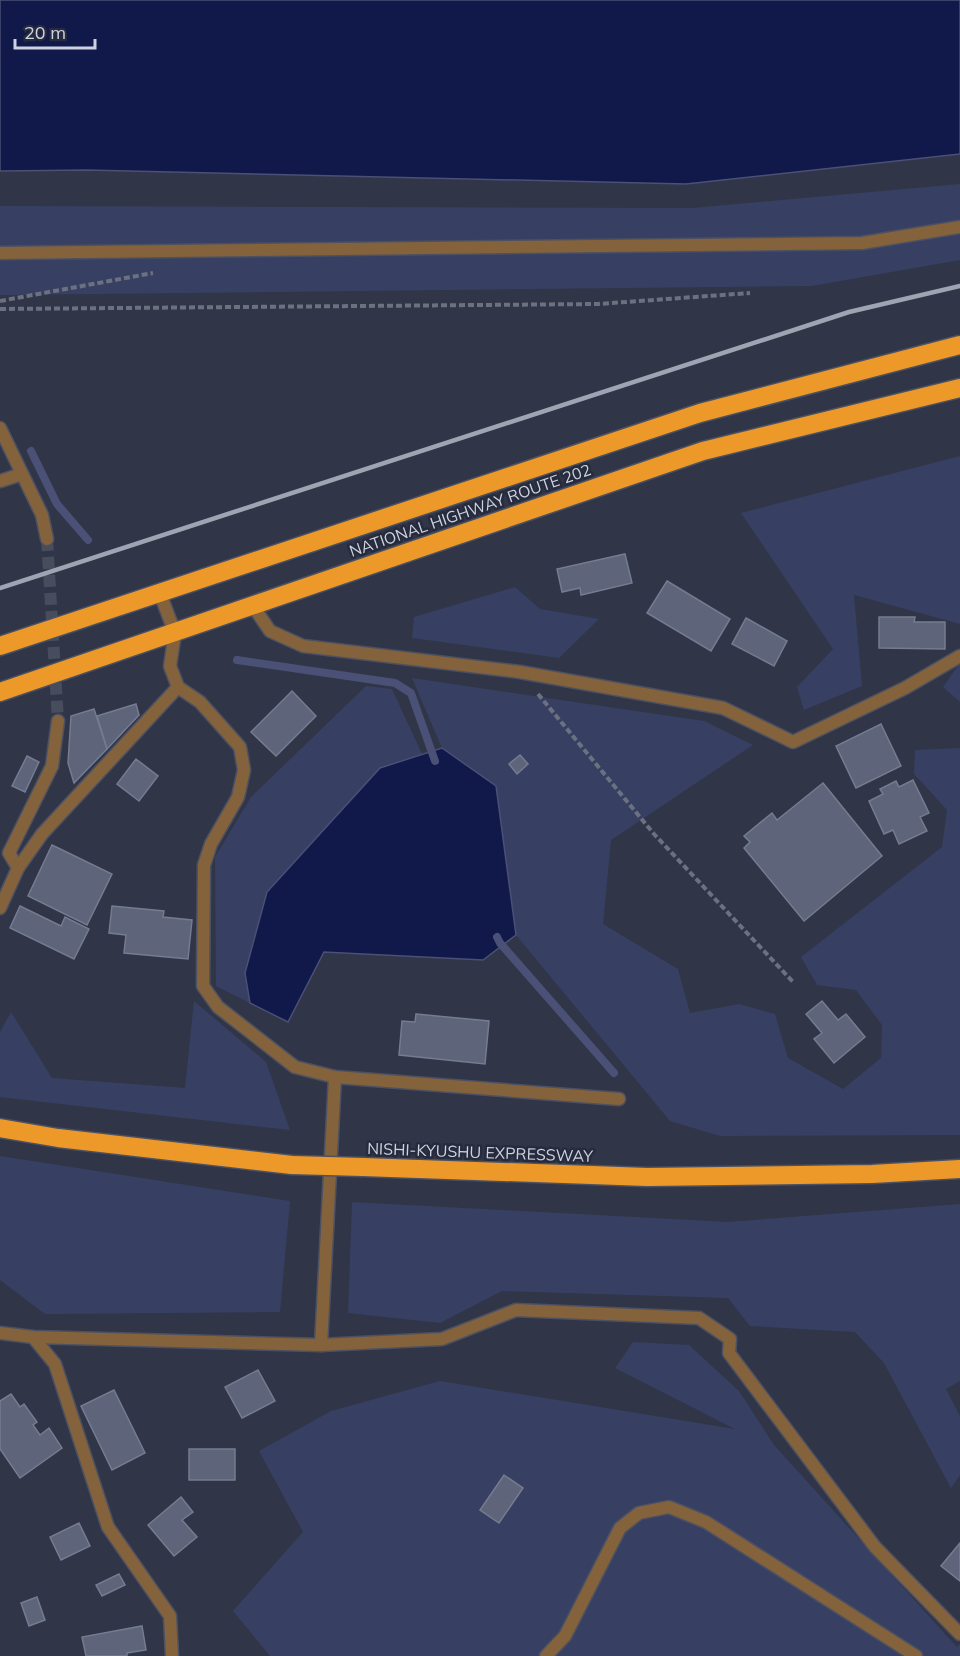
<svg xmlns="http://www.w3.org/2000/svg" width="960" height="1656" font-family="Mulish,sans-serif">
	<rect width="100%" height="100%" fill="#303547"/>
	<g fill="#374063">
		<path d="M960,184V260L812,286L0,295V206L693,208Z"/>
		<path d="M960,456V624L854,595L862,686L804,710L797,687L833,649L741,513Z"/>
		<path d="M515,587L540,609L599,619L559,658L412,638L414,617Z"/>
		<path d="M960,663V702L943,687Z"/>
		<path d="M412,678L704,721L753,745L611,840L603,924L678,969L690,1013L739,1004L775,1014L788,1058L843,1089L881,1058L882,1025L856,990L817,985L801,957L942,847L947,810L914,774L915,750L960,748V1135L720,1136L670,1121L516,935L496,786L442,748Z"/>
		<path d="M366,686L392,689L422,754L380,768L245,973L250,1003L216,986L215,857L251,797Z"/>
		<path d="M194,1001L266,1062L290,1130L0,1097V1032L11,1012L52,1078L185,1088Z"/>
		<path d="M0,1156L290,1201L280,1312L45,1314L0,1280Z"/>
		<path d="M352,1202L728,1222L960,1204V1381L946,1389L960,1416V1475L951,1488L884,1363L855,1332L750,1326L728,1298L502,1291L440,1323L348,1313Z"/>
		<path d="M633,1342L689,1345L739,1391L774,1445L957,1647L960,1644V1656H270L233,1611L303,1532L259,1451L331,1411L440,1381L735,1429L615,1368Z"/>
	</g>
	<g fill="#11184a" stroke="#4a5076" stroke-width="1.5">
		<path d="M0,0H960V154L686,184L87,170L0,171Z"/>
		<path d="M442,748L496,786L516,935L483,960L324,952L288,1022L250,1003L245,973L267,892L380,768Z"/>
	</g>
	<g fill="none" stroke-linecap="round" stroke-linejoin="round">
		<g stroke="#4a5076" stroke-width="8">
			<path d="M31,451L57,504L88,540"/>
			<path d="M237,660L395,683L411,693L435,761"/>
			<path d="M497,937L500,943L614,1073"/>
		</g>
	</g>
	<g fill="#5e6479" stroke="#757c91" stroke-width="1.5">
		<path d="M625,554L632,583L581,595L580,588L562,592L557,569Z"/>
		<path d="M667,581L730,619L711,651L647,613Z"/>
		<path d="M879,617H915L914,622H945V649L879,648Z"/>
		<path d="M746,618L787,641L774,666L732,644Z"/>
		<path d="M292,691L316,716L276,756L251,732Z"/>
		<path d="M136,704L139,715L107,749L97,716Z"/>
		<path d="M94,709L107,749L74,783L68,763L71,716Z"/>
		<path d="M881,724L901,766L856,788L836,746Z"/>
		<path d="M520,755L528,764L517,774L509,764Z"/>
		<path d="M27,756L39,762L25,792L12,786Z"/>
		<path d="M136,759L158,776L139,801L117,784Z"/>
		<path d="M913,780L929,813L920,817L927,831L899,844L893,830L884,834L869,801L883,794L880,789L896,781L899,787Z"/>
		<path d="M823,783L882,856L804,921L744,848L750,842L744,836L772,813L777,820Z"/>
		<path d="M52,845L112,874L87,925L28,896Z"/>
		<path d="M20,906L61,926L65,917L89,929L74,959L10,928Z"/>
		<path d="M112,906L164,911L163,917L192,920L188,959L124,953L126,935L109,933Z"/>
		<path d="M822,1001L838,1020L846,1014L865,1037L834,1063L814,1039L822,1033L806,1014Z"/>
		<path d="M416,1014L489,1021L485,1064L399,1055L402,1021L415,1022Z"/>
		<path d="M258,1370L275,1401L242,1418L225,1387Z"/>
		<path d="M114,1390L145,1453L112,1470L81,1406Z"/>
		<path d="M11,1394L20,1407L24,1404L37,1422L33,1425L40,1435L49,1428L62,1448L20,1478L0,1449V1401Z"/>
		<rect x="189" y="1449" width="46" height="31"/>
		<path d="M504,1475L523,1488L499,1523L480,1510Z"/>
		<path d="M181,1497L193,1512L182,1520L197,1537L174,1556L148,1525Z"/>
		<path d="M79,1523L90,1546L61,1560L50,1537Z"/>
		<path d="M960,1543V1581L941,1566Z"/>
		<path d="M119,1574L125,1585L102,1596L96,1585Z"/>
		<path d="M37,1597L45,1620L29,1626L21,1603Z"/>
		<path d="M142,1626L146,1650L127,1653V1656H86L82,1637Z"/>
	</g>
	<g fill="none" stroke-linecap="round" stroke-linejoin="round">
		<path stroke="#484d5e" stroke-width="12" stroke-dasharray="12 6" stroke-linecap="butt" d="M47,539L58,721"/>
		<g stroke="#4c5162" stroke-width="15">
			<path id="lane" d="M0,253L862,243L960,227"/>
		</g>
		<g stroke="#4c5162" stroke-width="15">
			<g id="street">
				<path d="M0,428L42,515L47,539"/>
				<path d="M0,481L22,474"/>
				<path d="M159,591L175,633L170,666L178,687L200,702L240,747L244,770L238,797L211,844L204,865L203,986L218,1007L295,1067L335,1077L619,1099"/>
				<path d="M253,606L270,631L303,646L520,672L723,708L793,742L905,688L960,656"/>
				<path d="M18,868L9,853L52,766L58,721"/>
				<path d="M0,908L18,868L42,834L178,687"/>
				<path d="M0,1333L33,1337L321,1345L442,1339L516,1310L699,1318L730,1339L729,1353L875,1547L960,1634"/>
				<path d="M33,1337L55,1364L108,1527L170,1616L172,1656"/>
				<path d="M321,1345L335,1077"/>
				<path d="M546,1656L565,1636L620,1528L639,1513L669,1507L706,1522L916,1656"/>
			</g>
		</g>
		<g stroke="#4c5162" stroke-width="21">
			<g id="highway">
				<path d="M0,646L700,413L960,345"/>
				<path d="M0,692L703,451L960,388"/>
				<path d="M0,1128L58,1138L292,1165"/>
				<path d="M363,1167L647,1177L872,1174L960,1169"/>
			</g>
		</g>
		<g stroke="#6c7180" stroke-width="4" stroke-dasharray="6 3" stroke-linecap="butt">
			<path d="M0,301L153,273"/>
			<path d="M0,309L598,304L750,293"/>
			<path d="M538,694L654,834L794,983"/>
		</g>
		<use href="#lane" stroke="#84623c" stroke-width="12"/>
		<use href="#street" stroke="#84623c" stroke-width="12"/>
		<use href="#highway" stroke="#ed9929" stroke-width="18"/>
		<path stroke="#a0a4b2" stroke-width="4.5" d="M0,588L849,312L960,286"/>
		<g stroke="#4c5162" stroke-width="21" stroke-linecap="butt">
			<path id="highway-bridge" d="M292,1165L363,1167"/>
		</g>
		<use href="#highway-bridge" stroke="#ed9929" stroke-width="18"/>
	</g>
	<g text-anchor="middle" stroke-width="5" stroke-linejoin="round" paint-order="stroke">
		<g font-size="16" fill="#ced2de" stroke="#262b3d">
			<text transform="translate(470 510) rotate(-19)" y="6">NATIONAL HIGHWAY ROUTE 202</text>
			<text transform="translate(480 1152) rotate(2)" y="6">NISHI-KYUSHU EXPRESSWAY</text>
		</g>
	</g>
	<path d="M15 39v9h80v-9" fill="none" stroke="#ced2de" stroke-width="3"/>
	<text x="24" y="39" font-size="18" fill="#ced2de" stroke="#262b3d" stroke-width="4.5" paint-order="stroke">20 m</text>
</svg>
